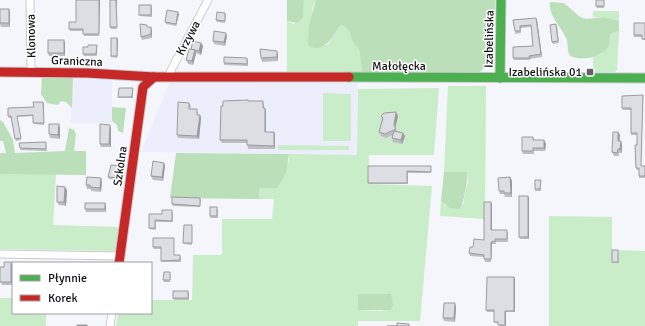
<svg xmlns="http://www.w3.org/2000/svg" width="645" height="326" font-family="Signika,sans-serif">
	<rect width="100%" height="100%" fill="#f5f6fb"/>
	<g fill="#edeefc">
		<path d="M74,79L112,80V123H70Z"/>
		<path d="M170,81L358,83L357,155L141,152Z"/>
	</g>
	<g fill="#c9edc8" fill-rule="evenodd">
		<path d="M304,0H316L312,9L319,48L328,44L341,25C358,31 359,58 364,73H287V21L294,24L303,18Z"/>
		<path d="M593,11H619V21L603,17H593Z"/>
		<path d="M615,31H619L617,70L615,72H593V56C610,56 606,39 615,31Z"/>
		<path d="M448,86H486L485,219L440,216L441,201L446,206L463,204L468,181L467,172H444Z"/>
		<path d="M439,88L434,155H369V184L432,186L420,321H358V326H116L118,313H151V300H192L193,255H222V219H272L274,199H259V188L289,162V154L357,155L358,89ZM358,294L384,311L358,310Z"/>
		<path d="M323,93L351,94V141H323Z"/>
		<path d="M278,145L349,146V150H278Z"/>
		<path d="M0,174H56L53,225L118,227L116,251L0,249Z"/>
		<path d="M549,216L612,217V250L645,251V326H549Z"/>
		<path d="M0,298H13V313H46V326H0Z"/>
	</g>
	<g fill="#badfb9">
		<path d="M287,0H304L303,18L297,23L287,21Z"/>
		<path d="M316,0H495L494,38L491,61L480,72L364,73C360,65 361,58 359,51C358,46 353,43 352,39C350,32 349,28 341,25C333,35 324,56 308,45L309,25Z"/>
		<path d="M550,2L564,3L580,17L587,19L603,17L619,21V31C616,31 613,32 611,35C609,39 610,43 608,47C601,58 581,61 570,56C567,50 568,45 567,40C562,27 548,16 550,2Z"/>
		<path d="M42,76H73L72,108L66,102L61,101L58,105L47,103L41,94Z"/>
		<path d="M112,107L126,108L123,133L118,131L117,125L112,121Z"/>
		<path d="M0,120L3,122L13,140L15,153L65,151L69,128L74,130L76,134L74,151H86V175L0,174V153H6L3,141H0Z"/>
		<path d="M176,153L289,154L286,173L277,188H259V199L170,198Z"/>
		<path d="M444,172H467C468,180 464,204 459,209L450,208L441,201Z"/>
		<path d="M358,294H391L393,305L391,310H358Z"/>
	</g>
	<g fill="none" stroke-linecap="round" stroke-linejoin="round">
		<g stroke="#cacbcf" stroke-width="9">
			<g id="street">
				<path d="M30,0L31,72"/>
				<path d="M168,76L208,0"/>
				<path d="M0,254L120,256"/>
				<path d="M110,326L112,313"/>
			</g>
		</g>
		<g stroke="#cacbcf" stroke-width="11">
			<g id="fast">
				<path d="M349,77L645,78"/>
				<path d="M500,78L501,0"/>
			</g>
		</g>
		<g stroke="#cacbcf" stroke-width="11">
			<g id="jam">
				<path d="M0,72L87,73L154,77H349"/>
				<path d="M119,263L143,87L154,77"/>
			</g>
		</g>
		<use href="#street" stroke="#fefefe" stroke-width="7"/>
		<use href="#fast" stroke="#4caf50" stroke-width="9"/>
		<use href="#jam" stroke="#c62828" stroke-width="9"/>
	</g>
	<g fill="#bebfc3">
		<path d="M76,0H100L99,36H84L83,31H70L69,29L76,22Z"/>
		<path d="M110,0L117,29H111L110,27Z"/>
		<path d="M604,0V8H597L596,6Z"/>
		<path d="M151,5L152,7V17L140,16L139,15Z"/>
		<path d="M10,12V27H1L0,24Z"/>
		<path d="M225,13L226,15L225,23L217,22L216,20Z"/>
		<path d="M179,14L176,26L166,24L165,22Z"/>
		<path d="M536,18L537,20L542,57L530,59V60H514L513,58L533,46L531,27L521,28V33L515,34V31L513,20Z"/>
		<path d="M645,23V40H643L642,37H634V35Z"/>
		<path d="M557,26L559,43L553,44L552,42Z"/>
		<path d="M148,27H151L152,31V38L142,40L141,37Z"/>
		<path d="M227,36L225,46L214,44L213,41Z"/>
		<path d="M117,38L118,40L117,58L111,57V56Z"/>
		<path d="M65,43V56H49L48,53Z"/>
		<path d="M201,43L203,46L201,55L196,53L193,65L188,64L186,60L191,49Z"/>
		<path d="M97,45V56H84L83,54L88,47Z"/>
		<path d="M278,55V61L262,62L261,58Z"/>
		<path d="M248,59V66L224,65V63Z"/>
		<path d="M133,89V98H119L118,97Z"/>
		<path d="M643,97L641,166L645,167V178H639V170H637L636,168L637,135H631V110H623L622,108Z"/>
		<path d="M249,101H263L264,105V108H265L266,112V132H274L275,135V149H248L247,143H222L220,140L223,106Z"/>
		<path d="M189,103L191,106L190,109L198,112V115H200L201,118L199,139L178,138L177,135Z"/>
		<path d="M44,104V125L34,124L33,116L17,117L21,140L16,141L11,118H9L8,116Z"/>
		<path d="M381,116H398L395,128L397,131L403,133L405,136L402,144L393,142L392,138L393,135L386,138L381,136L379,132L382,119Z"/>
		<path d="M60,128V139L50,138L49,134Z"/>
		<path d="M111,128V147H101L100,144Z"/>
		<path d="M618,132L620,135L619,141H621L622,145V153H619V156H614L612,152Z"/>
		<path d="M533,137L534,140H544L546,144L545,151H534V154H523L522,151Z"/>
		<path d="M46,144L47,151L20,150V148Z"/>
		<path d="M122,166V168L121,180L109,179L108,177Z"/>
		<path d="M165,166L163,181L153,180L151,176Z"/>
		<path d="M368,166H431V173H408V184H369L368,183Z"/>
		<path d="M510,177L512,181V197H505L504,194H500L499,191Z"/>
		<path d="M541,180V191H535V189Z"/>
		<path d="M102,182L101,192L91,191V189H87L86,185Z"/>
		<path d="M67,190L66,206L59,205L57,202Z"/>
		<path d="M200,198L201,200L200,207L173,206L172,204Z"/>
		<path d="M529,198V239H520L519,237Z"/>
		<path d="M105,203L106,206V212H86L85,209Z"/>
		<path d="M492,204V230L508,232V242H496V244H492L491,262H485L484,257L470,256L469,253L473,247L484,240Z"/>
		<path d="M218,209V218H211L210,216Z"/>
		<path d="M173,212V222H156V230L149,229V228L162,214Z"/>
		<path d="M192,227V245L184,244L183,243Z"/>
		<path d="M174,238V255L181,257V262H162L161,261V249H154L153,247Z"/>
		<path d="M618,250V252L619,263H613L612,262Z"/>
		<path d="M11,262L12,265V285H2L0,281V267H4Z"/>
		<path d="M171,274L170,282H164L163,280Z"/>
		<path d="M515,279V312H506V326H499L498,323H494V312H487L486,310Z"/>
		<path d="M188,291L189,293V300H174L173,298Z"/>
		<path d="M456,307L455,322L444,321L443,318Z"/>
	</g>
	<g fill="#9b9b9f">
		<path d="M99,0H100L99,36Z"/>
		<path d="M116,0H117V29V27Z"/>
		<path d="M9,9L10,12V27L9,23Z"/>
		<path d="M178,12L179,14L176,26V24Z"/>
		<path d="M536,18L537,20L542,57L541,54Z"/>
		<path d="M151,27L152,31V38L151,34Z"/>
		<path d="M226,33L227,36L225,46L224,42Z"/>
		<path d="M117,38L118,40L117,58Z"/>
		<path d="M64,40L65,43V56L64,53Z"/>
		<path d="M201,43L203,46L201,55L199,51Z"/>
		<path d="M195,50L196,53L193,65L192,61Z"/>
		<path d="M277,51L278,55V61L277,57Z"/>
		<path d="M43,102L44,104V125V123Z"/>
		<path d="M265,108L266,112V135L265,132Z"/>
		<path d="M396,112L398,116L395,129L394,125Z"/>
		<path d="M200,115L201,118L199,139L197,136Z"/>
		<path d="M59,124L60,128V139L58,135Z"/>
		<path d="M110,125L111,128V147L109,144Z"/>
		<path d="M274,132L275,135V149L274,146Z"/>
		<path d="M618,132L620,135L619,145L618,141Z"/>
		<path d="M403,133L405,136L402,144L401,140Z"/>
		<path d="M544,140L546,144L545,151L544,148Z"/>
		<path d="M621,141L622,145V153L620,149Z"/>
		<path d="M164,163L165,166L163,181L162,177Z"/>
		<path d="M122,166V168L121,180L120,178Z"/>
		<path d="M510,177L512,181V197L511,193Z"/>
		<path d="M101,178L102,182L101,192L100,188Z"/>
		<path d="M65,187L67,190L66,206L64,202Z"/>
		<path d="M528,196L529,198V239L528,237Z"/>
		<path d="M491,202L492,204V232L491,230Z"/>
		<path d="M105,203L106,206V212L105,209Z"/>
		<path d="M491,242L492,244L491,262Z"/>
		<path d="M11,262L12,265V285L11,282Z"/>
		<path d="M514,277L515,279V312L514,311Z"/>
		<path d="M455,303L456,307L455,322L454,318Z"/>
		<path d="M505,311L506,312V326L505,325Z"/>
	</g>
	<g fill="#dddee3" stroke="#9b9b9f">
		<path d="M76,0H99V34H83V29H69V22H76Z"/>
		<path d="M110,0H116L117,27H110Z"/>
		<rect x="596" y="0" width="8" height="6"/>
		<rect x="139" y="5" width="12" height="10"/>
		<rect x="0" y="9" width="9" height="14"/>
		<path d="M167,10L178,12L176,24L165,22Z"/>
		<path d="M217,12L225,13V21L216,20Z"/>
		<path d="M536,18L541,54L529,56L530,58H513V47L533,46L531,25L520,26V31H515L513,20Z"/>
		<path d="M634,23H645V39H642V35H634Z"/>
		<path d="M140,24L147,25V27H151V34L141,37Z"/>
		<path d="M556,24L558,41L552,42L550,25Z"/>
		<path d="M214,31L226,33L224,42L213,41Z"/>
		<rect x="111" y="38" width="6" height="18"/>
		<rect x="48" y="40" width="16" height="13"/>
		<path d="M193,41L201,43L199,51L191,49Z"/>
		<path d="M88,45H97L96,54H83V47H88Z"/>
		<path d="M189,49L195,50L192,61L186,60Z"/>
		<path d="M260,49L277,51V57L261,58Z"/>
		<path d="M224,57L247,58V64L224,63Z"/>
		<path d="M119,88H133L132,97H118Z"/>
		<path d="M643,95L641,166H645V176H639V168H636L635,145H637V133H631V108H622V96Z"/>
		<path d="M248,100V101H263V108H265V132H274V146L247,145V140H220L221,106H223V101Z"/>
		<path d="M33,102H43L44,123H33V115L17,116L21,138L15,139L11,116H8V108L34,107Z"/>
		<path d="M178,102L189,103V109H197V115H200L197,136L177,135Z"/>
		<path d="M396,112L394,125L396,129L385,134L379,132L383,118L381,116L384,113Z"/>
		<path d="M49,124H59L58,135L49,134Z"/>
		<path d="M100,124L110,125L109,144H100Z"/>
		<path d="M394,131L403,133L401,140L392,138Z"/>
		<path d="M613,132H618V141H621L620,149H618L617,153L612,152Z"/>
		<path d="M522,137H533V140H544V148H533V151H522Z"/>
		<path d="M46,142V149L20,148L19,143Z"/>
		<path d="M153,161L164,163L162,177L151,176Z"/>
		<path d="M111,165L122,166L120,178L108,177Z"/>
		<path d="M368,166H431V172L407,171V183H368Z"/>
		<path d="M87,177L101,178L100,188L90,187V185H86Z"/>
		<path d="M510,177L511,193H504V191H499L498,178Z"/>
		<path d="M535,180H541L540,189H535Z"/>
		<path d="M57,186L65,187L64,202H57Z"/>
		<rect x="519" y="196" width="9" height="41"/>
		<path d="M172,197L200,198V206L172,204Z"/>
		<path d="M484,202H491V230H507V239H495V241L491,242V259H484V255L469,253L470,247H473L474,239L484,240Z"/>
		<rect x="85" y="203" width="20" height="6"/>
		<rect x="210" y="207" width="7" height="9"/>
		<path d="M162,210H172V221L155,220V228H149V214H162Z"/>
		<path d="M184,225H192V243H183Z"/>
		<path d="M153,238H174V255H180V260L161,261V247H153Z"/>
		<rect x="612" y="250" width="6" height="12"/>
		<path d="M4,262H11V282H0V267H4Z"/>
		<path d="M164,272H170V280H163Z"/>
		<path d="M487,277H514V311H505V325H498V322H494V310H486Z"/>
		<rect x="173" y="291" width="15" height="7"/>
		<path d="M444,303H455L454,318H443Z"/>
		<path d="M397,323L409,324V326H387H397Z"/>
		<rect x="77" y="325" width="10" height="1"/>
	</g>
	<rect fill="#616166" stroke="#fff" stroke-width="1.5" x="586" y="68" width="8" height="8" rx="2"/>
	<g text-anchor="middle" stroke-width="3" stroke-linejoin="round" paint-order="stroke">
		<g font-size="12" fill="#111116" stroke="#fff">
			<text transform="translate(31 36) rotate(-91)" y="4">Klonowa</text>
			<text transform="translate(188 38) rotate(-62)" y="4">Krzywa</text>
			<text transform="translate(489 39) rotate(-89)" y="4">Izabelińska</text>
			<text transform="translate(77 61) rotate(2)" y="4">Graniczna</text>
			<text x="399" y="70">Małołęcka</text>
			<text transform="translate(120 166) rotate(-82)" y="4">Szkolna</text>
		</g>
		<g font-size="12" fill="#111116" stroke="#fff" text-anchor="end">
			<text x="582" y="76">Izabelińska 01</text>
		</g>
	</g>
	<rect x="12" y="262" width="140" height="52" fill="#ffffff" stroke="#a0a0a2"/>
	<rect x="20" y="275" width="20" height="6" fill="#4caf50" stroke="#a0a0a2"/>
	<text x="48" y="282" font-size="12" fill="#111116">Płynnie</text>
	<rect x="20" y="295" width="20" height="6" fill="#c62828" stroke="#a0a0a2"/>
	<text x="48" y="302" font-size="12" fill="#111116">Korek</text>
</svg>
